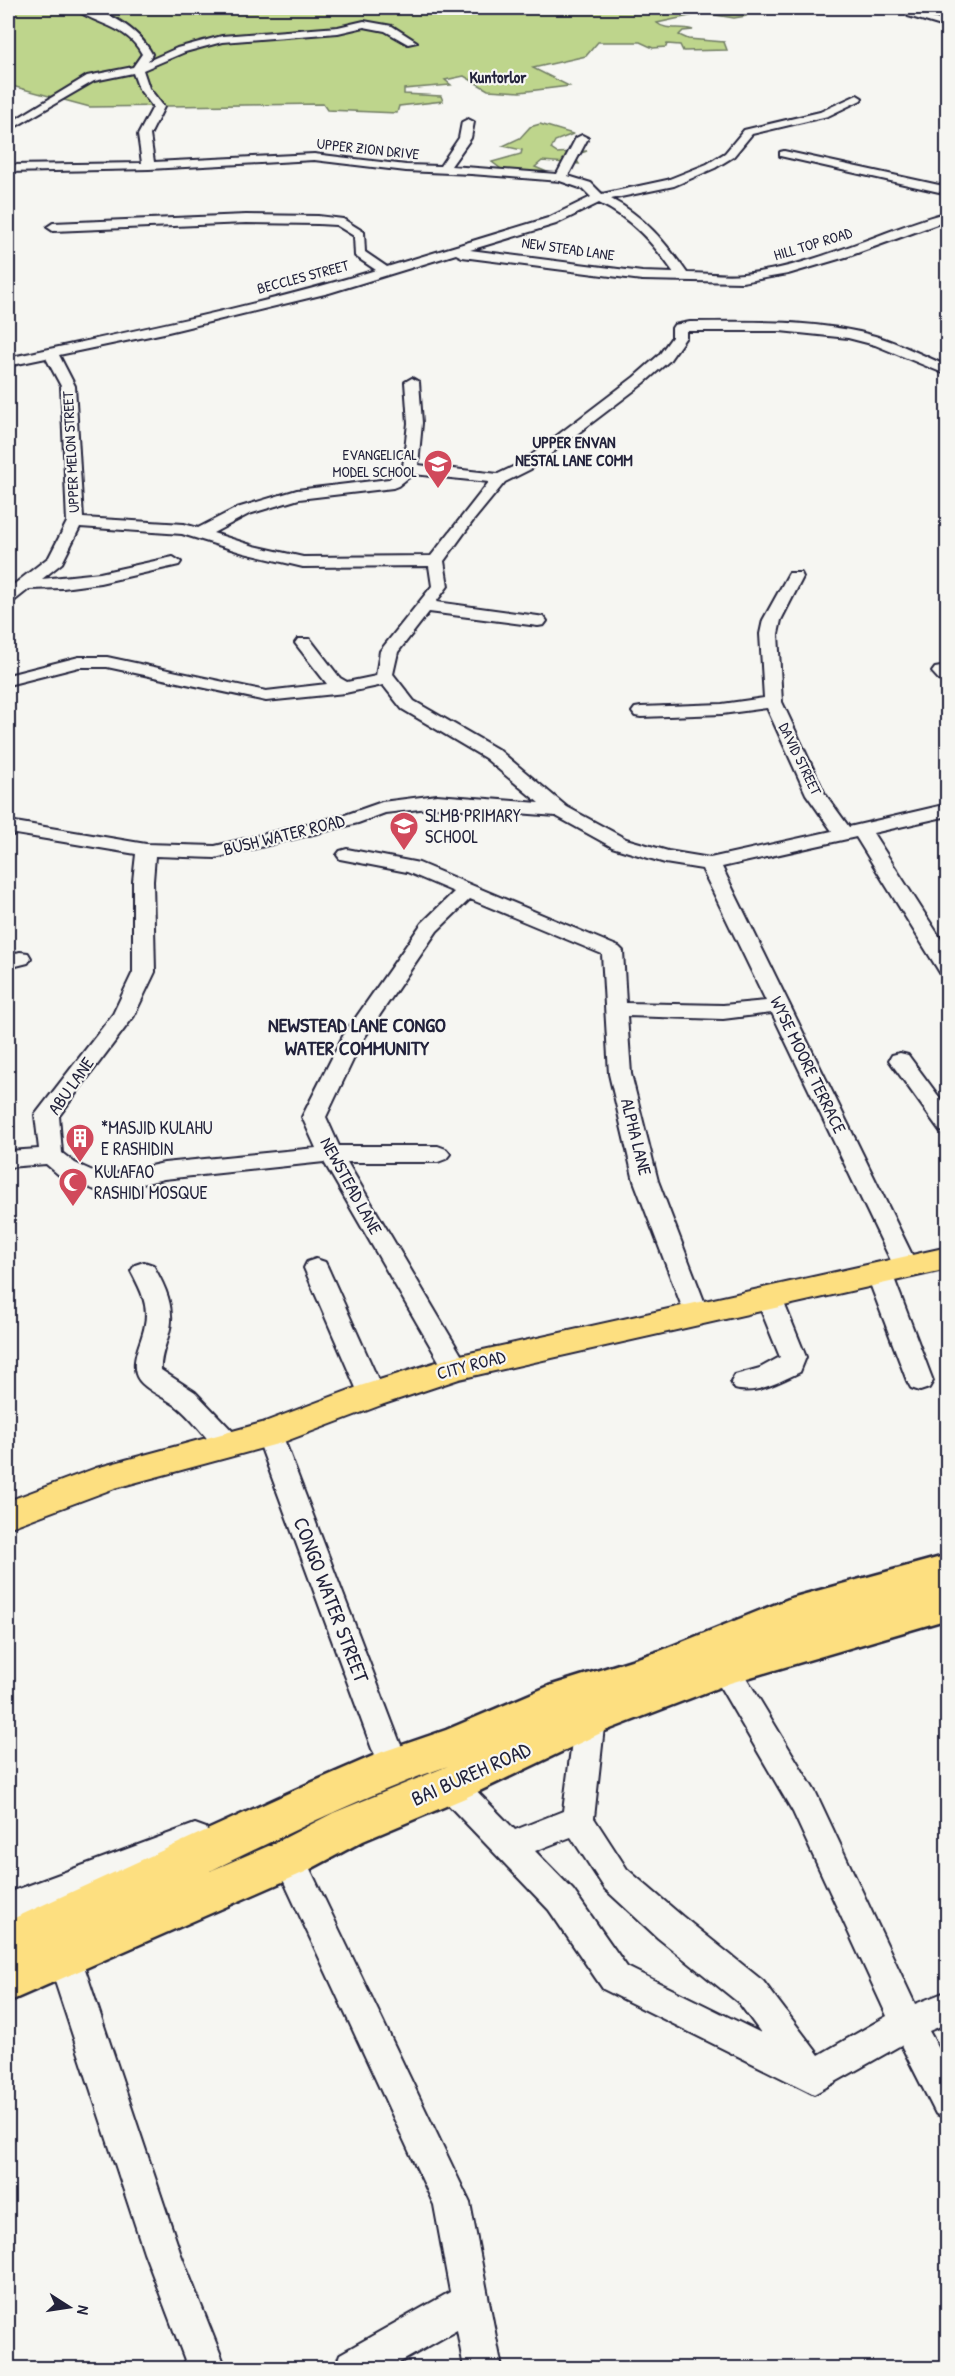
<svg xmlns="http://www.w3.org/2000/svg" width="955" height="2376" font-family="'Patrick Hand',sans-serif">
	<rect width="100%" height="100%" fill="#f6f6f2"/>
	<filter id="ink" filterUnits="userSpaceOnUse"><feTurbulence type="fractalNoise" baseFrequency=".0167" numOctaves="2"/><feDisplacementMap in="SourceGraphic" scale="12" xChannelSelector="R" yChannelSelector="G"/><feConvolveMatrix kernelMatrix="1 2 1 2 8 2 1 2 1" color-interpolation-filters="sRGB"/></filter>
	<g filter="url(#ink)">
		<g fill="#bed58c" stroke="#707c64" stroke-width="1.5">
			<path d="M8,8H745L742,11L747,14L746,16L734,18L703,13L657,23C666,31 681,26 693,30L683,31L679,35L688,39L724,42L727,50L683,51L680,45L667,44L666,47L653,48L640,42H598L586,56L533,68L569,86L520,92L488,90L464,76L445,80L451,85L404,89V94L441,96L443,101L399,106L397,113L327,110L323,104L90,107L8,85Z"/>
			<path d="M540,124L573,134L555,141L551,149L557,153L587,151L578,154L576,159L579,164L542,161L535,167L547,172L536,174L504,171L492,162L521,154L522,150L503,146L520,138L530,127Z"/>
		</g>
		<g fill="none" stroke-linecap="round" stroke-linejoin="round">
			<g stroke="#22223b" stroke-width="4">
				<g id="minor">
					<path d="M74,8C102,5 139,29 152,54L148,61L177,48L222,36L338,27L364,21L392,26L417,42L408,44L385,31L364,27L338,33L222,42L185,52L143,70L149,88L164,107L150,135L154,162L314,154L406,165L440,166L459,138L462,122L468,119L474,122L471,138L451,166L557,174L576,138L582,135L588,138L568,176L591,183L602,194L667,180L707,164L725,153L744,130L820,112L857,95L862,98L861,100L828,116L752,134L733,157L715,168L674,186L611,199C644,216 666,243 687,273C706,273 725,276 743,274C815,267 879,231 948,212V220L849,256L788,274L742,282L642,280L462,257L456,254L329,293L164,333L59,355L75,386L83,518L184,524L198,528L237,508L297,490L389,479L403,467L408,423L405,382L412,378L419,382L422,423L418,465L498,474L521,463L634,377L659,355L672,337V328L674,325L690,322C751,322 815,319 875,336C900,343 923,356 948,366V375L875,345L848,338L780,331H686V337L669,361L644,383L531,469L505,482L473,521L444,561L448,586L436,602L538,616L544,617L547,621L544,625L538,626L429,612L398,652L393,674L414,701L499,750L567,807L626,839L668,851L710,858L832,831L806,794L767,708L722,714L641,717L635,716L632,712L635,708L641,707L722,704L764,698L760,634L763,620L789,573H801L803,577L781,620L778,634L782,702L825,794L849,827L948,804V816L873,833L948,950V974L940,973L937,968L856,837L722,867L918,1267L915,1273L906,1276L897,1273L894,1267L772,1013L723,1019L627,1016L631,1074L658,1181L709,1314L705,1320L696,1323L687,1320L634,1181L609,1074L602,954L470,899L437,931L362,1041L326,1117L339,1146H438L446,1149L450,1154L446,1159L438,1162H347L469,1368L465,1375L456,1378L447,1375L324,1162L164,1179L102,1193L59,1175L46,1164L8,1167V1151L39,1149L35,1115L113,1014L133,972V881L136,854L16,834L8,836V824L15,822L146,844L215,846L345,815L382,802L437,795L539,803L485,758L402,709L383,685L345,693L266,701L107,667H79L8,685V675L79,657H107L266,691L327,684L295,643L298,639H310L340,678L347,682L376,676L380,651L432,586L429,566L303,567L244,553L182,534L80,527L62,563L42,579L100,573L173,557L181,562L179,565L100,583L63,588L29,589L14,601L8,602V589L49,557L67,522L61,386L46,358L8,366V358C131,331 255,307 376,270L355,256L354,236L336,225L318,224L246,223L53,231L47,227L53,223L246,215L318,216L343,219L364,232L365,252L387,267L548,218L591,197L583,189L560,181L471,174L406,171L314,160L149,169L8,172V166L11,165L142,163L138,135L153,107L139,89L133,73L94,81L8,131V124L87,76L133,67L142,54C126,24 96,26 74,8ZM599,203C632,219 653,243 674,273L642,272L470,250L556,224ZM413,474L489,482L431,556L303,557L254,546L213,533L249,514L299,499L393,488L398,486ZM437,807L556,816L612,847L665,863L702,869L766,1001L723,1005L626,1003L623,951L619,947L419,863L347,849L340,851L337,855L340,859L407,872L454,892L422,923L343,1036L302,1117L316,1148L164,1163L104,1176L75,1163L62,1153L59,1116L134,1016L155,972L153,881L155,856L215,858L358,823L385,813Z"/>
					<path d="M908,12L948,22V28L908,16Z"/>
					<path d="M784,151L948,187V194L780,156V152Z"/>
					<path d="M941,667L948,668V684L942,683L932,672L935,668Z"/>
					<path d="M20,952L28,953L31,958L28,963L8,968V955Z"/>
					<path d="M900,1053L908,1055L948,1109V1133L940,1131L889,1060L892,1055Z"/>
					<path d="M316,1259L325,1262L328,1268L385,1395L381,1402L372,1405L363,1402L359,1395L304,1268L307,1262Z"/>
					<path d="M144,1262L153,1265C165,1286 176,1308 169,1333C166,1345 160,1357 161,1370L195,1392L239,1438L243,1445L239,1452L229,1455L219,1452C205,1437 191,1417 175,1405C163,1396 140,1388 136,1374C131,1357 143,1340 145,1324C149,1305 140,1288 131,1271L135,1265Z"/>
					<path d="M879,1264L888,1267L892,1273L933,1381L929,1388L920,1391L911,1388L907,1381L866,1273L870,1267Z"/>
					<path d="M769,1289L778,1292L782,1298L806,1357L800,1372C781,1381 756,1395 735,1389L731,1382L735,1375L760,1368L780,1357L756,1298L760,1292Z"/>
					<path d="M269,1424L279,1427L282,1434L400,1743L412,1765L408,1774L397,1778L386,1774L372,1749L256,1434L259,1427Z"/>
					<path d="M724,1656L735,1659L816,1793L915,2004L948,1991V2023L929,2031L948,2065V2119L936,2114L901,2045L814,2094L603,1989L549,1910L439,1795L434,1785L439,1775L450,1771L461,1775L515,1830L563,1811L575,1718L579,1709L590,1705L601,1709L605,1718L594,1818L627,1869L682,1916L763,1981L819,2055L887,2016L793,1812L709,1668L713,1659ZM571,1837L605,1889L658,1938L739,2003L761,2033L627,1967L573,1890L535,1851Z"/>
					<path d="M195,1824L206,1828L211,1838L206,1848L8,1923V1893Z"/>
					<path d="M289,1844L300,1848L470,2203L502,2368H464L457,2330L390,2368H335L340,2354L450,2292L434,2205L273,1858L278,1848Z"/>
					<path d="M63,1939L75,1943L80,1954L180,2252L226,2368H188L144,2252L46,1954L51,1943Z"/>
				</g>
			</g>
			<g stroke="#22223b" stroke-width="4">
				<path id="major" d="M948,1247V1269L459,1379L384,1404L281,1443L115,1488L8,1528V1501L96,1468L262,1423L360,1386L456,1356Z"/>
			</g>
			<g stroke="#22223b" stroke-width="5">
				<path id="highway" d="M948,1555V1587L789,1632L948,1587V1619L730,1683L605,1731L465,1798L363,1841L305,1872L8,2002V1921L306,1785L382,1752L446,1730L549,1686L660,1651L791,1598ZM448,1766L333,1813L273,1844L210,1871C288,1834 366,1794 448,1766Z"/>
			</g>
			<use href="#minor" fill="#f6f6f2" fill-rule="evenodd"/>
			<use href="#major" fill="#fddf80" fill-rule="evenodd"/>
			<use href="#highway" fill="#fddf80" fill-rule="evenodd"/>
		</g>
	</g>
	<defs>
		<g id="school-pin" transform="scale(1.5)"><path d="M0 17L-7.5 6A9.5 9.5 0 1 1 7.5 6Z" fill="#d1495b" stroke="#f6f6f2"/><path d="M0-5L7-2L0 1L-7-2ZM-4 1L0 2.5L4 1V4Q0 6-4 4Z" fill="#fff"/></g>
		<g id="building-pin" transform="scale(1.5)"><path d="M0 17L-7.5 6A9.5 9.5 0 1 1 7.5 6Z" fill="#d1495b" stroke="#f6f6f2"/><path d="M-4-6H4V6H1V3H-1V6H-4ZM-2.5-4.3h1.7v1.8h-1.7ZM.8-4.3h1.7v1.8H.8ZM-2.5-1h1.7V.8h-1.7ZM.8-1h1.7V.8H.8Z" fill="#fff"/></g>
		<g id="mosque-pin" transform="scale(1.5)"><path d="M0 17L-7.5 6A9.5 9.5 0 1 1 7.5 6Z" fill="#d1495b" stroke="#f6f6f2"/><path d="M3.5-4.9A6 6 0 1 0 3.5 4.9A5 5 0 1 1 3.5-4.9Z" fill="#fff"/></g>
	</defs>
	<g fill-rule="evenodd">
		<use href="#school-pin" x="438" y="464"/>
		<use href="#school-pin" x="404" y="826"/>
		<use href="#building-pin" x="80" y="1138"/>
		<use href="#mosque-pin" x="73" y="1182"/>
	</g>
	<g text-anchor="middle" stroke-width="4.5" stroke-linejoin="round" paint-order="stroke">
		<g font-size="15" fill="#22223b" stroke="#f6f6f2">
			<text transform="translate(368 149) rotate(6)" y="5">UPPER ZION DRIVE</text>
			<text transform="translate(813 244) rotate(-17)" y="5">HILL TOP ROAD</text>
			<text transform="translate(568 249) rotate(8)" y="5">NEW STEAD LANE</text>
			<text transform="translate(303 277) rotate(-15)" y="5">BECCLES STREET</text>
			<text transform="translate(71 452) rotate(-93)" y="5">UPPER MELON STREET</text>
			<text transform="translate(800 759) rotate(64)" y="5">DAVID STREET</text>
		</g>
		<g font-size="15" fill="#22223b" stroke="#f6f6f2" text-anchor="end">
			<text x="417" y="460">EVANGELICAL<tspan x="417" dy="17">MODEL SCHOOL</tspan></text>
		</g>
		<g font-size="16" font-weight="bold" fill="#22223b" stroke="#f6f6f2">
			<text x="498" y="83">Kuntorlor</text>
			<text x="574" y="448">UPPER ENVAN<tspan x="574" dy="18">NESTAL LANE COMM</tspan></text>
		</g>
		<g font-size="18" fill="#22223b" stroke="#f6f6f2" text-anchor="start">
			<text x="425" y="822">SLMB PRIMARY<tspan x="425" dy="21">SCHOOL</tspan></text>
			<text x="101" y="1134">*MASJID KULAHU<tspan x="101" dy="21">E RASHIDIN</tspan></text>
			<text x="94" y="1178">KULAFAO<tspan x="94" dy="21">RASHIDI MOSQUE</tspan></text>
		</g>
		<g font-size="18" fill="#22223b" stroke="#f6f6f2">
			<text transform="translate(284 835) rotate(-14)" y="6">BUSH WATER ROAD</text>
			<text transform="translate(808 1065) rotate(64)" y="6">WYSE MOORE TERRACE</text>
			<text transform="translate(71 1086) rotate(-55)" y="6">ABU LANE</text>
			<text transform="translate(636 1137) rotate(76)" y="6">ALPHA LANE</text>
			<text transform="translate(351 1186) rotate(61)" y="6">NEWSTEAD LANE</text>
			<text transform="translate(471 1365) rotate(-15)" y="6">CITY ROAD</text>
		</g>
		<g font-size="20" font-weight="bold" fill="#22223b" stroke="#f6f6f2">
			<text x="357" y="1032">NEWSTEAD LANE CONGO<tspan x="357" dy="23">WATER COMMUNITY</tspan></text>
		</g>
		<g font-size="21" fill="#22223b" stroke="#f6f6f2">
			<text transform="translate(331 1600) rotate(69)" y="7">CONGO WATER STREET</text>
			<text transform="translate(471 1774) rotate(-24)" y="7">BAI BUREH ROAD</text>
		</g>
	</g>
	<rect width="955" height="2376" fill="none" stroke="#f6f6f2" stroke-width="30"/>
	<rect x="15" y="15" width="925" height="2346" fill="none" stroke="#22223b" stroke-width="2" filter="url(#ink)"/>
	<g transform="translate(69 2307) rotate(102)" stroke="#f6f6f2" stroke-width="4.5" paint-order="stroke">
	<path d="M0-4.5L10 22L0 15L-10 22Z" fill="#22223b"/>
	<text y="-9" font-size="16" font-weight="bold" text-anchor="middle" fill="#22223b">N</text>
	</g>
</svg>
